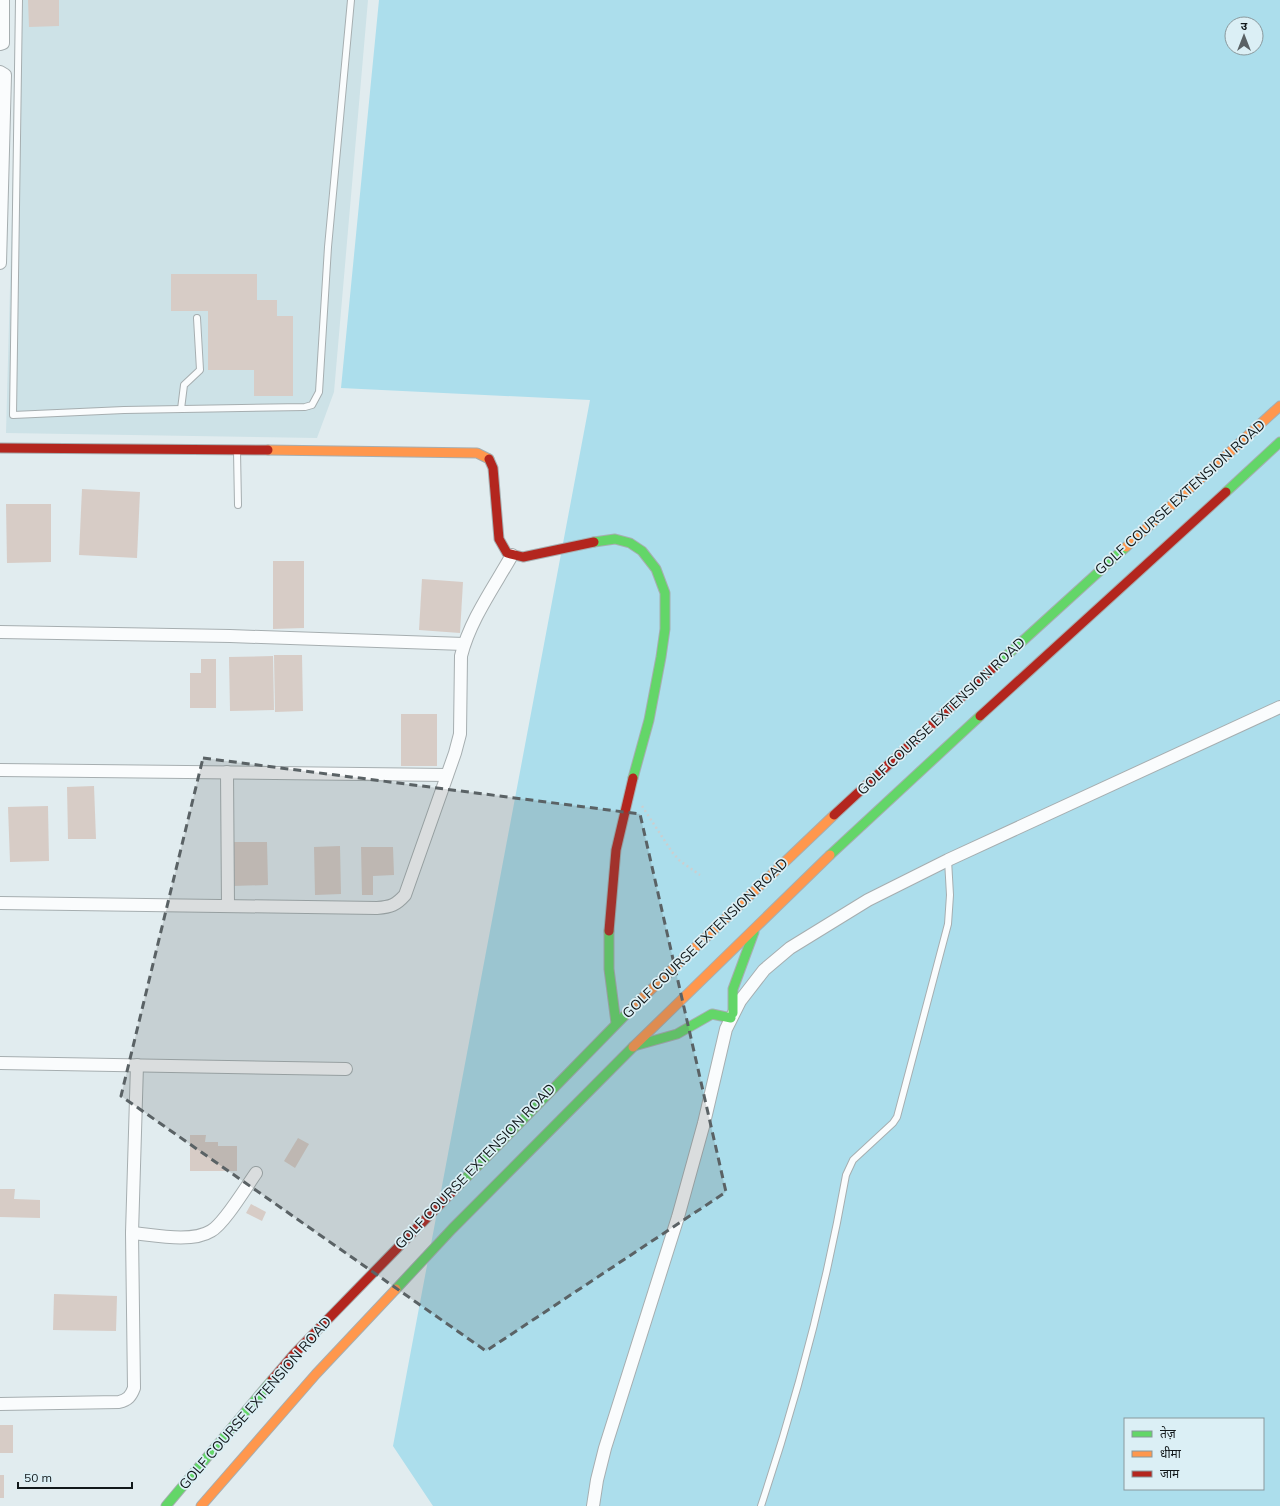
<svg xmlns="http://www.w3.org/2000/svg" width="1280" height="1506" font-family="Mulish,'Noto Sans Devanagari',sans-serif">
	<rect width="100%" height="100%" fill="#e1ecef"/>
	<path fill="#cde2e7" d="M17,0H368L334,392L317,438L6,433L16,67Z"/>
	<path fill="#acdeec" fill-rule="evenodd" d="M379,0H1280V1506H433L393,1446L590,400L341,388ZM1232,24H1256V48H1232ZM1125,1419H1263V1489H1125Z"/>
	<g fill="#d7ccc6">
		<path d="M28,0H59V26L29,27Z"/>
		<path d="M171,274H257V300H277V316H293V396H254V370H208V311H171Z"/>
		<path d="M82,489L140,492L137,558L79,555Z"/>
		<path d="M6,504H51V562L7,563Z"/>
		<path d="M273,561H304V628L273,629Z"/>
		<path d="M422,579L463,582L460,633L419,630Z"/>
		<path d="M274,655H302L303,711L275,712Z"/>
		<path d="M273,656L274,710L230,711L229,657Z"/>
		<path d="M201,659H216V708H190V673H201Z"/>
		<rect x="401" y="714" width="36" height="52"/>
		<path d="M94,786L96,839H68L67,787Z"/>
		<path d="M48,806L49,861L10,862L8,807Z"/>
		<path d="M231,842H267L268,885L232,886Z"/>
		<path d="M340,846L341,894L315,895L314,847Z"/>
		<path d="M361,847H393L394,875L373,876V895H362Z"/>
		<path d="M190,1135H206L205,1142H218V1146H237V1171H190Z"/>
		<path d="M298,1138L309,1144L295,1168L284,1161Z"/>
		<path d="M0,1189H15L14,1199L40,1200V1218L0,1217Z"/>
		<path d="M251,1204L266,1212L262,1221L246,1213Z"/>
		<path d="M54,1294L117,1296L116,1331L53,1330Z"/>
		<rect x="0" y="1425" width="13" height="28"/>
		<rect x="0" y="1475" width="4" height="23"/>
	</g>
	<g fill="none" stroke-linecap="round" stroke-linejoin="round">
		<g stroke="#a6aeb0" stroke-width="8">
			<g id="lane">
				<path d="M19,0L13,415L124,410L305,407L312,405L319,392L328,247L351,0"/>
				<path d="M181,409L184,385L200,370L197,318"/>
				<path d="M237,451L238,505"/>
				<path d="M761,1506C797,1398 826,1288 846,1175L853,1160L893,1123L897,1117L948,924L950,895L948,860"/>
			</g>
		</g>
		<g stroke="#a6aeb0" stroke-width="14">
			<g id="street">
				<path d="M0,44L3,43V0"/>
				<path d="M0,72L5,75L0,263"/>
				<path d="M0,632L230,636L464,644"/>
				<path d="M0,770L447,775"/>
				<path d="M227,772L228,906"/>
				<path d="M0,903L377,908C391,907 396,905 405,895L455,753L460,734L461,656C470,620 494,587 512,555"/>
				<path d="M0,1063L346,1069"/>
				<path d="M132,1233C154,1235 192,1243 211,1231C224,1224 246,1187 256,1173"/>
				<path d="M0,1404L119,1402C128,1400 131,1396 134,1388L132,1233L137,1065"/>
				<path d="M593,1506L597,1480L605,1448L678,1217L704,1123L726,1029L740,1001L764,970L790,948L868,900L948,860L1280,707"/>
			</g>
		</g>
		<g stroke="#a6aeb0" stroke-width="11">
			<g id="fast">
				<path d="M1226,492L1280,442"/>
				<path d="M594,542L615,539L630,543L642,551L656,569L665,593V629L661,657L649,720L633,778"/>
				<path d="M994,667L1126,547"/>
				<path d="M830,855L980,716"/>
				<path d="M609,931V969L616,1023"/>
				<path d="M733,1013V989L754,932"/>
				<path d="M634,1046L677,1034L712,1014L731,1018"/>
				<path d="M454,1190L636,1004"/>
				<path d="M396,1289L452,1229L633,1047"/>
				<path d="M166,1506L272,1380"/>
			</g>
		</g>
		<g stroke="#a6aeb0" stroke-width="11">
			<g id="slow">
				<path d="M268,450L477,453L489,459"/>
				<path d="M1126,547L1280,406"/>
				<path d="M636,1004L834,815"/>
				<path d="M633,1047L830,855"/>
				<path d="M201,1506L316,1374L396,1289"/>
			</g>
		</g>
		<g stroke="#a6aeb0" stroke-width="11">
			<g id="jam">
				<path d="M0,448L268,450"/>
				<path d="M489,459L493,468L499,539L507,553L523,557L594,542"/>
				<path d="M980,716L1226,492"/>
				<path d="M834,815L994,667"/>
				<path d="M609,931L616,850L633,778"/>
				<path d="M272,1380L294,1354L454,1190"/>
			</g>
		</g>
		<path stroke="#cccfd0" stroke-width="2.5" stroke-dasharray="2 3" stroke-linecap="butt" d="M642,806L672,852L680,861L700,875"/>
		<use href="#lane" stroke="#fafcfd" stroke-width="6"/>
		<use href="#street" stroke="#fafcfd" stroke-width="12"/>
		<use href="#fast" stroke="#63d668" stroke-width="9"/>
		<use href="#slow" stroke="#ff974d" stroke-width="9"/>
		<use href="#jam" stroke="#b3261e" stroke-width="9"/>
	</g>
	<path fill="#5a6265" fill-opacity="0.2" stroke="#5a6265" stroke-width="3" stroke-dasharray="8 5" stroke-linejoin="round" d="M203,758L640,814L726,1192L486,1351L121,1096Z"/>
	<g text-anchor="middle" stroke-width="3.5" stroke-linejoin="round" paint-order="stroke">
		<g font-size="14" fill="#11181a" stroke="#dbeff5">
			<text transform="translate(1180 497) rotate(-42)" y="5">GOLF COURSE EXTENSION ROAD</text>
			<text transform="translate(941 716) rotate(-43)" y="5">GOLF COURSE EXTENSION ROAD</text>
			<text transform="translate(705 938) rotate(-44)" y="5">GOLF COURSE EXTENSION ROAD</text>
			<text transform="translate(475 1166) rotate(-46)" y="5">GOLF COURSE EXTENSION ROAD</text>
			<text transform="translate(255 1403) rotate(-49)" y="5">GOLF COURSE EXTENSION ROAD</text>
		</g>
	</g>
	<rect x="1124" y="1418" width="140" height="72" fill="#dbeff5" stroke="#8a999d"/>
	<rect x="1132" y="1431" width="20" height="6" fill="#63d668" stroke="#8a999d"/>
	<text x="1160" y="1438" font-size="12" fill="#11181a">तेज़</text>
	<rect x="1132" y="1451" width="20" height="6" fill="#ff974d" stroke="#8a999d"/>
	<text x="1160" y="1458" font-size="12" fill="#11181a">धीमा</text>
	<rect x="1132" y="1471" width="20" height="6" fill="#b3261e" stroke="#8a999d"/>
	<text x="1160" y="1478" font-size="12" fill="#11181a">जाम</text>
	<g transform="translate(1244 36)"><circle r="19" fill="#dbeff5" stroke="#8a999d"/>
	<path d="M0-3L7 15L0 10L-7 15Z" fill="#5a6265"/>
	<text y="-6" font-size="11" font-weight="bold" text-anchor="middle" fill="#11181a">उ</text>
	</g>
	<path d="M18 1482v6h114v-6" fill="none" stroke="#11181a" stroke-width="2"/>
	<text x="24" y="1482" font-size="12" fill="#11181a" stroke="#dbeff5" stroke-width="3" paint-order="stroke">50 m</text>
</svg>
